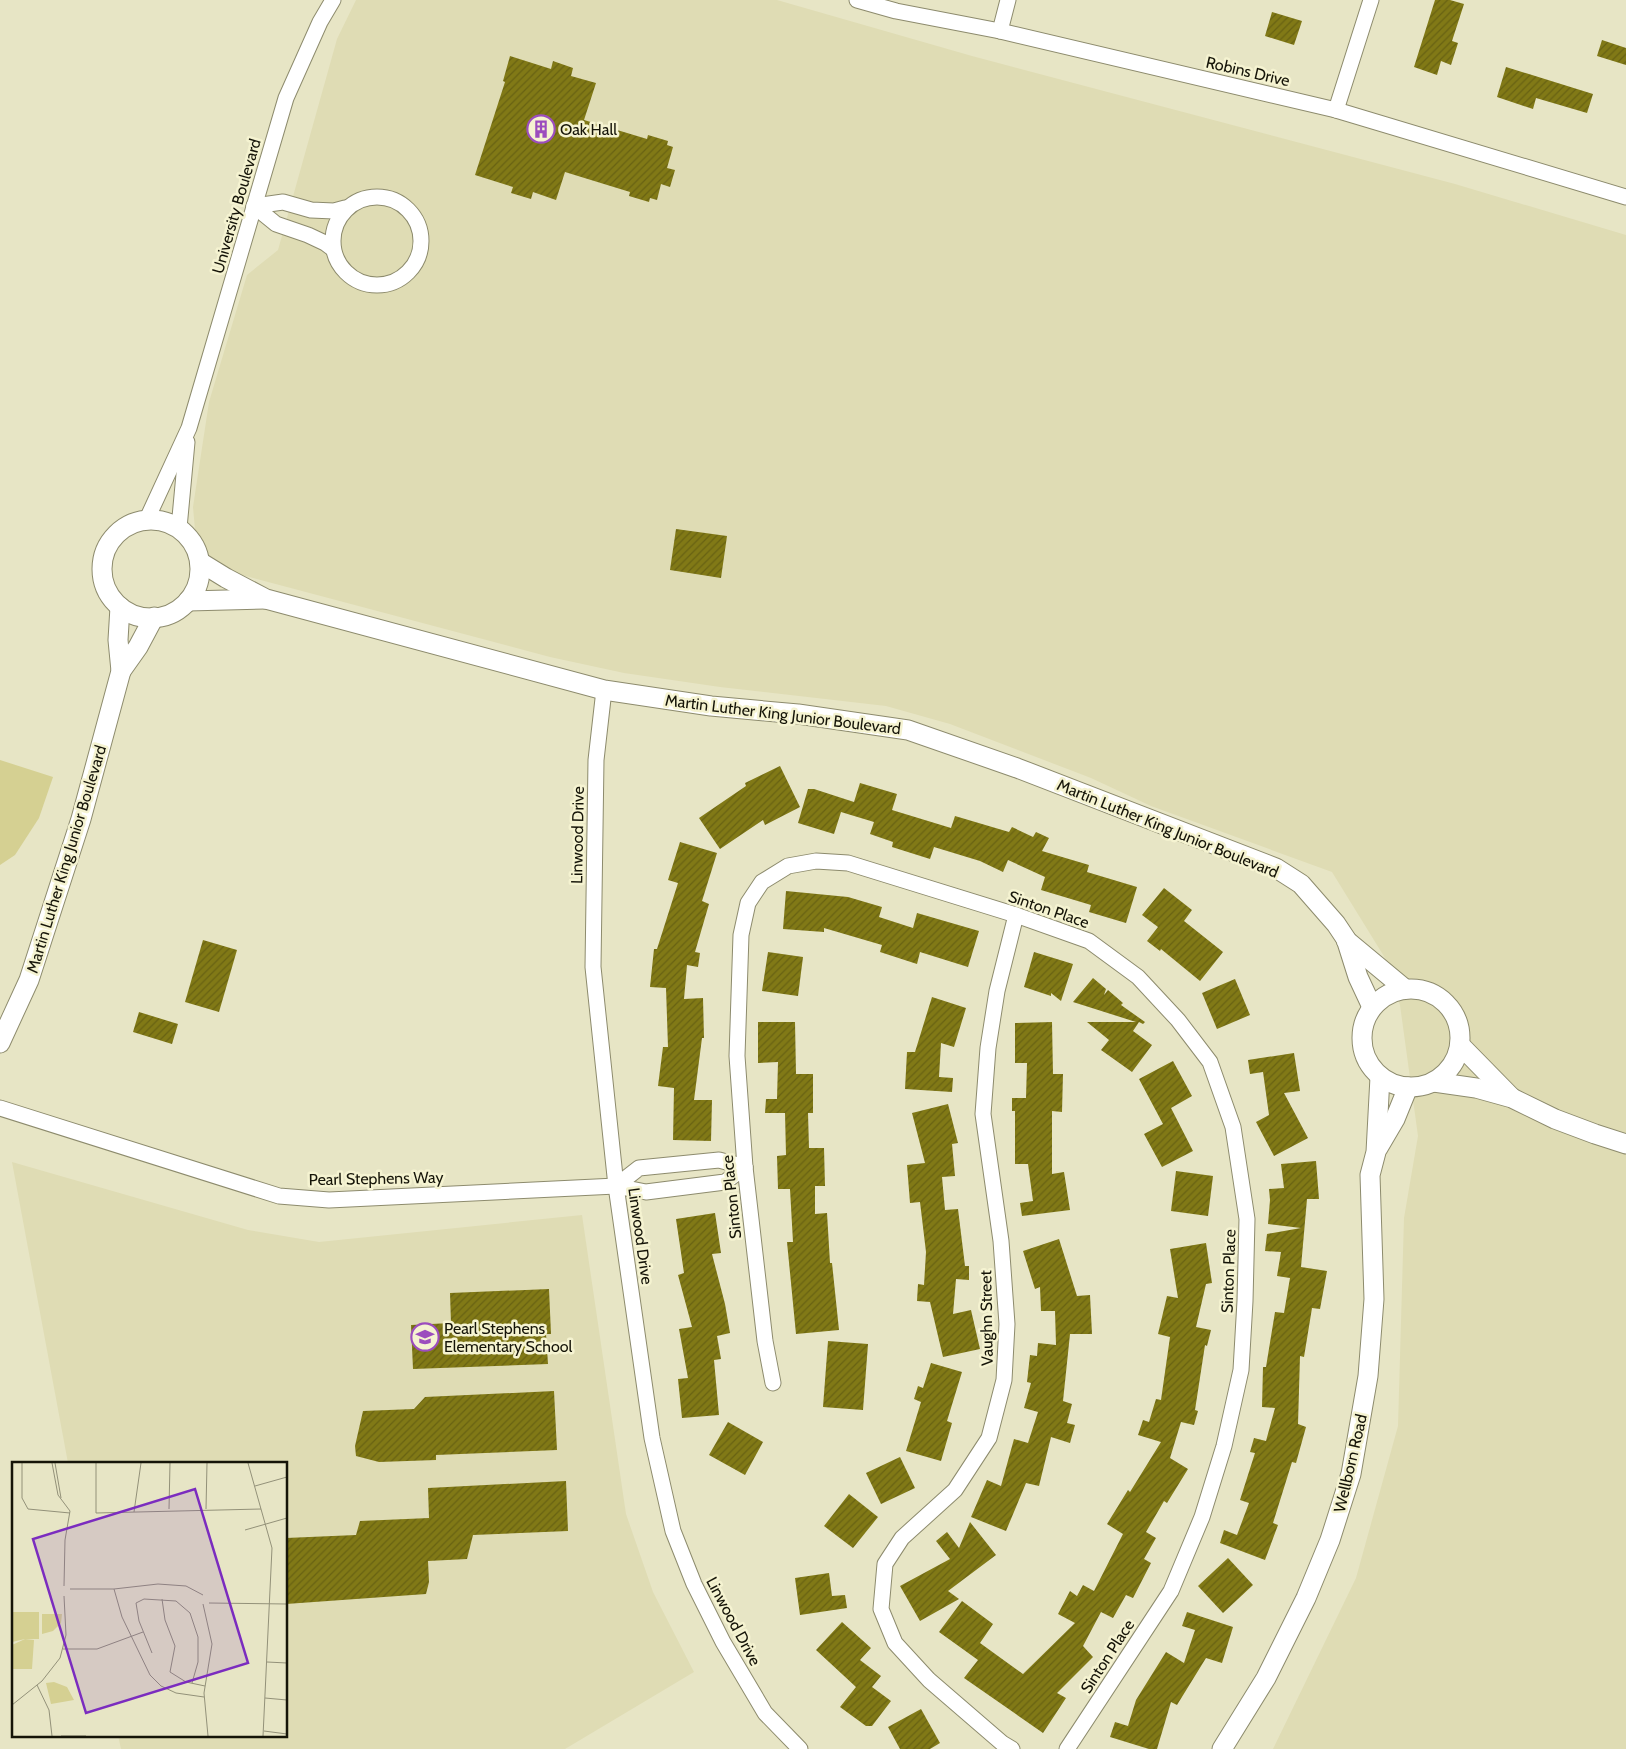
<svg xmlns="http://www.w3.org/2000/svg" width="1626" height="1749" font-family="Cabin,sans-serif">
	<defs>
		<pattern id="building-hatch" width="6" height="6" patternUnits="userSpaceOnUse" patternTransform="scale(1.25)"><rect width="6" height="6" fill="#817916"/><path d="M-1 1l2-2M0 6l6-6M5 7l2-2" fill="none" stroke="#686212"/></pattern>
	</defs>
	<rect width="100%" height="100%" fill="#e7e5c5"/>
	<g fill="#dfdcb4">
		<path d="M356,0H777L972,56L1455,184L1626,235V1749H1273L1356,1578L1398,1426L1404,1218L1418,1136L1400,1005L1385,958L1332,872L1151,806L1091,778L950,724L886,706L720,687L624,673L550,657L216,568L196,541L193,507L209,402L247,275L278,250L337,39Z"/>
		<path d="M12,1162L248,1230L319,1242L582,1215L626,1514L653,1592L694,1672L565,1749H121L118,1735H286V1463H68Z"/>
	</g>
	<path fill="#d5d092" d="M0,760L53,777L39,818L15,855L0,865Z"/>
	<g fill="url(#building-hatch)">
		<path d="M1435,0H1450L1464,4L1452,41L1458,43L1451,65L1441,61L1437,75L1414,67Z"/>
		<path d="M1272,12L1302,21L1294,45L1265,36Z"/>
		<path d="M1602,40L1626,48V65L1597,56Z"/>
		<path d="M510,56L551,69L553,61L573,68L571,76L596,83L584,120L647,139L648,135L668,141L667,145L673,147L667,168L675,170L670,187L661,184L657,200L650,198L649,202L629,196L630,192L565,172L556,200L533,192L531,199L511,193L513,187L475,175L505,82L503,81Z"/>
		<path d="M1506,67L1593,94L1587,113L1536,98L1533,109L1497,97Z"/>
		<path d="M676,529L727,536L721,578L670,570Z"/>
		<path d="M780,766L800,807L765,825L763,820L720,849L699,818L746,786L745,783Z"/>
		<path d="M860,783L897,794L892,810L951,828L955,816L1009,832L1012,827L1033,837L1036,832L1049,838L1042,851L1089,865L1087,872L1137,887L1126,923L1089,912L1091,905L1041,890L1045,877L1008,860L1003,872L980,861L934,847L930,859L892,847L893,842L870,834L874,822L841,812L834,834L798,823L808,789H814L854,802Z"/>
		<path d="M680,842L717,853L702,901L709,904L695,952L700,953L698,967L687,965L684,999L703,998L704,1038H702L694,1100H712L711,1141L673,1140L674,1088L658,1086L663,1047H668L666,988L650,987L654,949H657L678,883L668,880Z"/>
		<path d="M1164,888L1192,910L1184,921L1223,952L1200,981L1161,949L1160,951L1147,941L1158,927L1142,915Z"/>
		<path d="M786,891L848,897L882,907L879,917L913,928L917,913L979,931L968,967L920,952L917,964L880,952L882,945L824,928V932L783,929Z"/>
		<path d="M203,940L237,950L219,1012L185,1002Z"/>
		<path d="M768,952L803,957L798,996L762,991Z"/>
		<path d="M1034,952L1073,964L1061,1001L1051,993V996L1024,987Z"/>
		<path d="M1093,978L1106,989L1104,995L1108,990L1123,1003L1121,1005L1145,1022L1143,1024L1139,1022L1133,1031L1152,1045L1132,1072L1101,1050L1109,1040L1087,1022H1136L1073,1002Z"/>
		<path d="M1235,979L1250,1015L1217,1029L1202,993Z"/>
		<path d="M932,997L966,1008L954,1047L941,1043L939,1077L953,1078L952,1092L905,1089L907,1052H915Z"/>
		<path d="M139,1012L178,1024L172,1044L133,1032Z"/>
		<path d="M758,1022H795L796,1074H813V1113H808L809,1148H824L825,1186H815V1214L827,1213L830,1263H832L839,1330L796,1334L787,1242H793L790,1189H778L777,1156L786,1155L785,1113H765L766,1099H777L778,1062L758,1063Z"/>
		<path d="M1052,1022L1053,1074H1063L1062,1112L1052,1111V1174L1064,1172L1070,1210L1022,1216L1020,1203L1033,1201L1028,1164H1015V1111H1012V1098H1026L1027,1063H1015V1023Z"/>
		<path d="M1294,1053L1300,1091L1284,1093L1308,1138L1274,1156L1256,1122L1269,1115L1263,1072L1250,1074L1248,1060Z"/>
		<path d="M1173,1061L1192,1096L1171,1108L1193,1151L1162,1167L1144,1134L1163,1124L1139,1079Z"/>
		<path d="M948,1104L958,1143L952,1144L955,1176L942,1177L945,1210L958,1209L965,1266H969V1280L956,1279L953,1314L971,1310L980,1349L943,1357L930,1302L917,1301L918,1284L924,1285L926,1252L920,1202L910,1203L907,1165L925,1163L912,1113Z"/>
		<path d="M1316,1161L1319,1199H1307L1301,1267L1327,1271L1320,1309L1312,1308L1304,1357L1300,1356L1298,1424L1306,1427L1296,1463L1292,1462L1273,1523L1278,1525L1265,1560L1220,1543L1224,1530L1237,1535L1249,1503L1240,1500L1255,1453L1250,1452L1254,1438L1266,1441L1275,1408L1262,1407L1263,1367H1266L1275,1312L1284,1313L1290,1278L1277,1276L1281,1252L1265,1251L1267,1234L1301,1228L1268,1224L1270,1200L1269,1189L1284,1188L1281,1164Z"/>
		<path d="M1176,1171L1213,1176L1208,1216L1171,1211Z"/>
		<path d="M715,1213L721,1253L712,1254L725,1304L730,1333L717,1336L721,1359L714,1360L719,1415L682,1418L678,1379L688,1378L679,1329L692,1327L678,1275L684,1273L676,1219Z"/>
		<path d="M1059,1239L1077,1296L1090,1295L1092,1334H1070L1063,1401L1072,1404L1067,1423L1075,1425L1070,1443L1051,1437L1039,1486L1026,1483L1006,1531L971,1517L987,1480L1001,1486L1014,1439L1028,1443L1038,1412L1024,1408L1031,1383L1027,1382L1030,1355L1037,1356L1038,1343L1056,1345L1055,1311H1041L1040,1287L1035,1289L1023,1251Z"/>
		<path d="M1206,1243L1212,1283L1206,1284L1196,1327L1211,1330L1207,1346L1205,1345L1195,1410L1198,1411L1194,1425L1181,1422L1170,1458L1188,1469L1167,1503L1164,1501L1146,1532L1156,1538L1144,1559L1151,1563L1133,1598L1126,1595L1113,1618L1101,1612L1083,1646L1093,1657L1057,1693L1066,1698L1043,1733L964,1678L978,1660L939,1632L962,1601L993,1624L980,1643L1023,1674L1075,1623L1058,1614L1070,1591L1077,1596L1083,1585L1094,1591L1123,1534L1107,1524L1128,1490L1130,1492L1161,1442L1138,1435L1143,1420L1149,1422L1156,1399L1161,1400L1170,1337L1158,1334L1167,1296L1178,1298L1170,1249Z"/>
		<path d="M549,1289L551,1334H546L548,1364L413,1369L411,1325L451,1323L450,1293Z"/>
		<path d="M828,1341L868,1344L863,1410L823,1407Z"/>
		<path d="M931,1363L962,1372L947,1421L952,1423L941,1461L906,1451L921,1402L914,1399L918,1386L923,1388Z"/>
		<path d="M554,1391L557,1450L436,1455V1460L379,1462L356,1456L355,1446L363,1411L414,1409L425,1397Z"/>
		<path d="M728,1422L763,1442L745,1475L709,1455Z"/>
		<path d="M900,1457L915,1488L881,1504L866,1473Z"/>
		<path d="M566,1481L568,1531L473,1535L467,1559L428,1561L429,1582L426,1594L286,1604V1538L356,1535L360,1521L429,1518L428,1488Z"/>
		<path d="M849,1494L878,1517L853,1548L824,1526Z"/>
		<path d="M970,1522L996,1555L948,1591L959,1599L920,1621L900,1586L950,1559L936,1541L947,1532L959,1548Z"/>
		<path d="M1228,1558L1253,1585L1223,1613L1198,1586Z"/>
		<path d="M829,1573L832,1596L845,1595L847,1608L800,1615L795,1578Z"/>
		<path d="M1187,1612L1233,1627L1222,1663L1206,1658L1177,1705L1171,1702L1157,1749H1149L1110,1737L1115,1722L1128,1726L1136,1700L1166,1652L1184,1663L1195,1630L1182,1626Z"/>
		<path d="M842,1622L871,1648L860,1660L881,1676L872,1687L891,1701L872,1726H866L840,1707L856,1687L816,1650Z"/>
		<path d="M921,1709L940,1743L930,1749H900L888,1727Z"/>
	</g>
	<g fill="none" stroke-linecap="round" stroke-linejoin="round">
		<g stroke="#8d8b6d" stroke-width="17">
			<g id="minor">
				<path d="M857,0L896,11L1000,31L1336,110L1626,197"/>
				<path d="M1000,31L1008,0"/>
				<path d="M1336,110L1371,0"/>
				<circle cx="377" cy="241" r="44"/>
				<path d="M254,206L283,202L311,210L334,211L345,208"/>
				<path d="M254,206L276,224L308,235L325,243L333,249"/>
				<path d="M147,519L189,428L286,98L320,22L333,0"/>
				<path d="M179,528L187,442"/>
				<path d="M604,690L596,760L593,967L616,1186L652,1438L673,1531L694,1584L723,1642L765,1713L800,1749"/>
				<path d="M0,1108L279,1196L329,1200L616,1186L646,1192L725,1182L745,1167"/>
				<path d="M616,1186L639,1168L719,1160L745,1167"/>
				<path d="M773,1383L765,1341L745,1167L737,1056L741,935L748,903L762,882L788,866L816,861L848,863L1016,915L1089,941L1138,977L1178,1020L1210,1062L1233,1127L1247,1219L1245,1301L1241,1370L1224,1446L1202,1517L1171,1591L1067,1749"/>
				<path d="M1012,1749L1002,1743L929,1680L895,1643L881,1609L885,1564L902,1538L955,1490L989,1438L1004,1380L1007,1324L1001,1241L983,1114L988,1048L997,991L1016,915"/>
			</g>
		</g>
		<g stroke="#8d8b6d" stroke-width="21">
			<g id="tertiary">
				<circle cx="151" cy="569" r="49"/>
				<path d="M200,562L226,578L266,599L604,690L711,706L798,714L908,730L1017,768L1276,868L1301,884L1336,924L1346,939L1358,977L1372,1007"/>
				<path d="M188,601L265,599"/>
				<path d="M121,671L138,647L154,617"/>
				<path d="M1346,940L1405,989"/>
				<circle cx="1411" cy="1038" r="49"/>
				<path d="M0,1043L29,980L81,819L121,671L118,640L120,607"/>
				<path d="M1460,1045L1511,1097"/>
				<path d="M1434,1082L1476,1088L1512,1098L1555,1119L1595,1134L1626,1144"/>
				<path d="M1378,1148L1395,1119L1408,1087"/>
				<path d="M1222,1749L1266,1678L1306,1598L1330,1540L1351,1474L1368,1376L1374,1299L1370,1175L1376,1152L1380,1077"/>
			</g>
		</g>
		<use href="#minor" stroke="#fff" stroke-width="15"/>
		<use href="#tertiary" stroke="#fff" stroke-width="19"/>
	</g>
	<defs>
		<g id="building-ring" transform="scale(1.4375)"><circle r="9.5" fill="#f5f3d1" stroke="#9c4dbe" stroke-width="1.5"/><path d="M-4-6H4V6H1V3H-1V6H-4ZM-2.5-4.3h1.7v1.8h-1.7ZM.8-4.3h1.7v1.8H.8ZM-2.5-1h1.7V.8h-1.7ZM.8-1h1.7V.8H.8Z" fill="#9c4dbe"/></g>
		<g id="school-ring" transform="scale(1.4375)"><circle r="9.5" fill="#f5f3d1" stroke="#9c4dbe" stroke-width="1.5"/><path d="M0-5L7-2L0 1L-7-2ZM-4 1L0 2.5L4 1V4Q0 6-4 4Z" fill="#9c4dbe"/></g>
	</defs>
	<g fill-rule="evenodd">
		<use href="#building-ring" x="541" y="129"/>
		<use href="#school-ring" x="425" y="1337"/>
	</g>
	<g text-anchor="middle" stroke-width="5" stroke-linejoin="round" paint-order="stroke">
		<g font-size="16" fill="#151408" stroke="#f5f3d1">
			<text transform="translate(1248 71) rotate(13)" y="6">Robins Drive</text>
			<text transform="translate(236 206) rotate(-74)" y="6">University Boulevard</text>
			<text transform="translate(783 714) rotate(7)" y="6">Martin Luther King Junior Boulevard</text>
			<text transform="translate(1168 828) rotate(22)" y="6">Martin Luther King Junior Boulevard</text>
			<text transform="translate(577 835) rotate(-89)" y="6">Linwood Drive</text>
			<text transform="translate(66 859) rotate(-73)" y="6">Martin Luther King Junior Boulevard</text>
			<text transform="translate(1049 909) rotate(19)" y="6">Sinton Place</text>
			<text transform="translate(376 1178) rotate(-1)" y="6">Pearl Stephens Way</text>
			<text transform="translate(731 1197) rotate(-96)" y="6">Sinton Place</text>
			<text transform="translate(641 1236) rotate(82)" y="6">Linwood Drive</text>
			<text transform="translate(1228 1271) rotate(-88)" y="6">Sinton Place</text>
			<text transform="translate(986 1318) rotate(-91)" y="6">Vaughn Street</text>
			<text transform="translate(1350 1463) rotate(-77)" y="6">Wellborn Road</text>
			<text transform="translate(734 1621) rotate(62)" y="6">Linwood Drive</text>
			<text transform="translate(1107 1656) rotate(-57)" y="6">Sinton Place</text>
		</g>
		<g font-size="16" fill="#151408" stroke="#f5f3d1" text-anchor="start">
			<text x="560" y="135">Oak Hall</text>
			<text x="444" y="1334">Pearl Stephens<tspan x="444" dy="18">Elementary School</tspan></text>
		</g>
	</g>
	<g transform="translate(12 1462)">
		<rect width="275" height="275" fill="#e7e5c5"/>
		<path d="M0,150H27V177H13L22,178L20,207H0V183L13,177L0,180ZM30,152H50L49,161L41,169L30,172ZM42,220L55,225L62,238L39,242L34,221Z" fill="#d5d092"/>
		<path fill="none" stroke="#939179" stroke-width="1" d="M10,1V36L16,47L58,51M40,1L46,33L58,49L53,78L52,124M43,1L49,36M84,1V51L249,47M236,1L260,86L251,274M243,24L275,15M157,47L158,1M194,47L195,1M122,50L129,1M233,68L275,56M58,127H102L146,122L174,124L191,133M102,127L110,155L138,213L149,224L164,231L192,235M150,137L153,158L163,184L158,210L174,220L193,224M197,141L275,142M191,142L200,182L192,231L196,274M51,187H85L131,170M140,191L127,159L124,141L132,137L164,139L178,151L186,175V200L180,221M255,200L275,201M25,223L37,248L40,274M253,236L275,238M0,243L30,219L48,196L54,173L52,134M252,269L275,272M49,274H74"/>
		<path fill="#7b2cbf" fill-opacity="0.15" stroke="#7b2cbf" stroke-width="2.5" d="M183,27L236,201L74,251L21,77Z"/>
		<rect width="275" height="275" fill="none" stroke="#151408" stroke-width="2.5"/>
	</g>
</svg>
